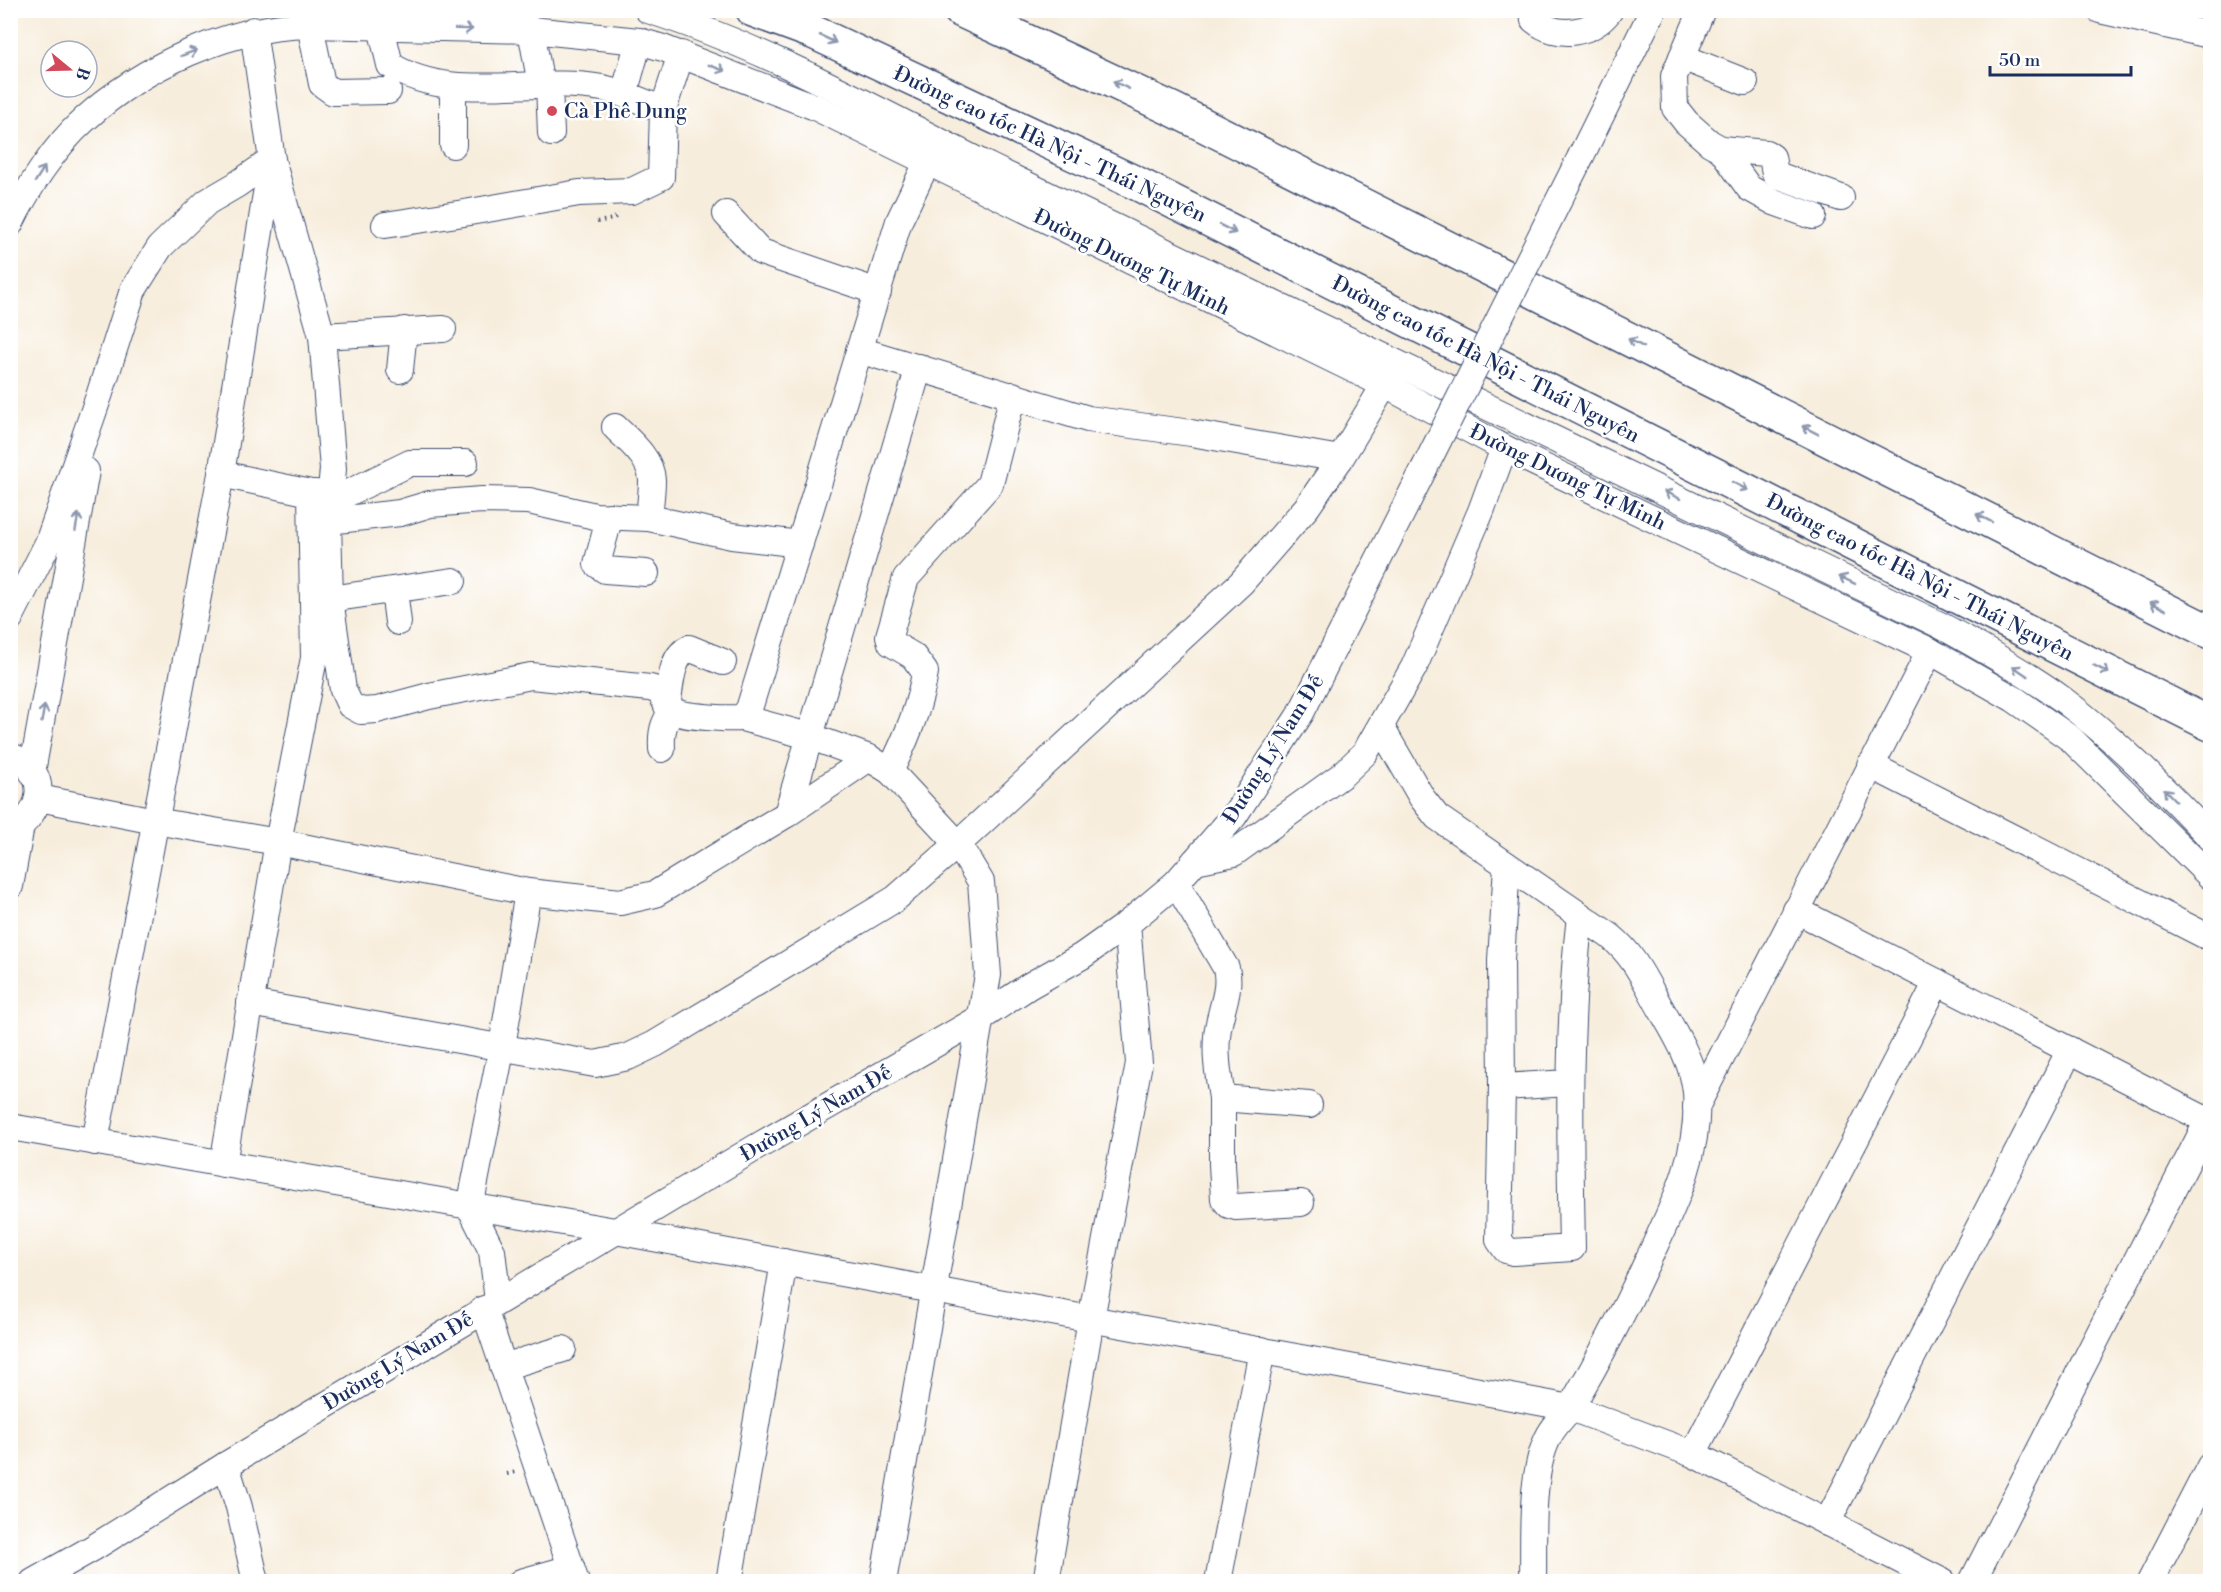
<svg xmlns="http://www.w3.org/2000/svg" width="2221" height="1592" font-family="'Libre Bodoni',serif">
	<rect width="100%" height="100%" fill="#fff"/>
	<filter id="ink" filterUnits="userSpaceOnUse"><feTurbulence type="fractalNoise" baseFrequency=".0167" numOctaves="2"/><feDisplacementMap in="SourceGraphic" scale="12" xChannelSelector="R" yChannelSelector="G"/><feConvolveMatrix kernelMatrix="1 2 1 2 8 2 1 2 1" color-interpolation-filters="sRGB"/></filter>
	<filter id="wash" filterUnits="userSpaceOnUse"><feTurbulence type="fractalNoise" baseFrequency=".008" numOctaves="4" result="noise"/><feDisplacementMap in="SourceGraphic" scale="24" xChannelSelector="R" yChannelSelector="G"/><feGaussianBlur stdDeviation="1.35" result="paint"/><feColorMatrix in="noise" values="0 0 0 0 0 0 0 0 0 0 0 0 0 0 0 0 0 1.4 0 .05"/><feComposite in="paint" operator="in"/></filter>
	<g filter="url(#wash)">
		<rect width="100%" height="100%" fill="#f7eddc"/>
	</g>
	<g filter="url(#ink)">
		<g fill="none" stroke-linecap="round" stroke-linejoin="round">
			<g stroke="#3c4c71" stroke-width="28">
				<g id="minor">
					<path d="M648,10C768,48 878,111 990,167L1940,625C1982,648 2023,671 2062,699C2116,739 2163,788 2210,837"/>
					<path d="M1533,10L1534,20C1557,39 1593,35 1610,10"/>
					<path d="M1702,10L1674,76L1675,108L1686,122L1710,143L1721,149L1766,153L1772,157L1775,173L1777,175L1841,198"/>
					<path d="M2100,10L2210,35"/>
					<path d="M310,25L322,84L333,92L388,91"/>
					<path d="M381,27L390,65C453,105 532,75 602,88C623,92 643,102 663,110"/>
					<path d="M253,30L272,160L322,336L333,469L328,521L330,599L343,690L350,705L361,711L377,710L429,696L531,676L650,688L660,691C664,699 666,706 674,711C683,717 730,719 742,718L749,709L899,221L934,148"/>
					<path d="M531,30L541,85"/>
					<path d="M1682,57L1745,82"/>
					<path d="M549,85L551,133"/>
					<path d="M624,94L639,41"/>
					<path d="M453,145V86"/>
					<path d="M1721,149L1749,188L1774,202L1813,216"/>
					<path d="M1581,156L1653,10"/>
					<path d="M726,214L761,252L878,292"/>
					<path d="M10,224C27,189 55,146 84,120C143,66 230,26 310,25L531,30L639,41L663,48L815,107L1385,385L1504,448L1930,651L2014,699L2071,739L2210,876"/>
					<path d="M385,225L464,213L579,193L632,191L661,177L663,110L681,54"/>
					<path d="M322,336L443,329"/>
					<path d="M859,350L1088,419L1191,433L1340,459"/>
					<path d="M400,370L404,330"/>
					<path d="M615,427C629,441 651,458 652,480C652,492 650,505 649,518"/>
					<path d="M221,474L311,493L314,658L278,842L223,1164"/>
					<path d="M314,493L344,495L410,463H465"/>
					<path d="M610,516L597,564L605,570L646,573"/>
					<path d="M328,521L400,513L430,504L482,500L529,501L595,516L649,518L732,536L800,544"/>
					<path d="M394,590L398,622"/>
					<path d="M330,599L453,581"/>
					<path d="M10,618L48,543L100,393L133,290L160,247L207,202L236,185L272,160"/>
					<path d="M667,706C671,686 670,657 689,648L723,662"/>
					<path d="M742,718L809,736L869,758L890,771L958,844L981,882L988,975L883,1582"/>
					<path d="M1381,727L1422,798L1437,817L1610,936C1635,956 1645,981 1661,1009C1676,1035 1693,1062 1696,1092C1701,1153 1673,1207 1648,1260C1625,1310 1600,1358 1572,1405C1566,1415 1556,1423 1550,1434C1529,1471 1534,1539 1533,1582"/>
					<path d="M662,749C661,733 663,723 673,710"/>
					<path d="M10,756C51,768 45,816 10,831"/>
					<path d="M1870,765L2210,938"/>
					<path d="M890,771C906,740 920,707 925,672L913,656L891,643L889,636L906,578L990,484L1013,395"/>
					<path d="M32,772L86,471"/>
					<path d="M39,798L155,821L278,842L528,892L620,902L655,894L787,814L869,758"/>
					<path d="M787,814L919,367"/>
					<path d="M1195,861L1234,853L1342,775L1365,753L1414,667L1481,511L1504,448"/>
					<path d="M1507,866L1501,960L1502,1087L1569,1083"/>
					<path d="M1176,883L1226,968C1232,991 1218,1014 1217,1037C1215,1058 1219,1078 1222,1098L1309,1105"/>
					<path d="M10,886L21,826"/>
					<path d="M1796,910L2210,1122"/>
					<path d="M250,1003L595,1064L628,1057L655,1044L895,899L958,844L1241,583L1307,507L1340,459L1393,371"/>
					<path d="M1502,1087L1499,1240L1506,1250L1513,1252L1572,1248C1570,1137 1567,1027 1580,916"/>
					<path d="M1222,1098V1164L1224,1199L1229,1205L1236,1207L1301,1203"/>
					<path d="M1696,1107L1930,651"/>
					<path d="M10,1127L615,1231L1571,1408L1693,1454L1943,1582"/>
					<path d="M95,1142L221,474L270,169"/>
					<path d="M498,1301L492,1251L470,1207L502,1046L528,892"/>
					<path d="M484,1309L576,1582"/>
					<path d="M503,1367L563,1349"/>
					<path d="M1693,1454L1937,982"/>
					<path d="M226,1465L239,1507L256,1582"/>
					<path d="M1827,1523L2070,1050"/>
					<path d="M33,1582L93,1548L226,1465L755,1148L982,1017L1029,986L1082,956L1127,924L1176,883L1234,816L1301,713L1424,469"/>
					<path d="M521,1582L571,1568"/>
					<path d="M729,1582L784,1262"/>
					<path d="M1046,1582L1091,1319L1139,1063L1127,924"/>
					<path d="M1218,1582L1262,1350"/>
					<path d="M1972,1582L2210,1117"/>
					<path d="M2150,1582L2210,1466"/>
				</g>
			</g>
			<g stroke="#3c4c71" stroke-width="36">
				<g id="highway">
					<path d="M753,10L813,32L1138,184L2210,724"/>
					<path d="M960,10L1174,110L2210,632"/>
				</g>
			</g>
			<g stroke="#3c4c71" stroke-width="4" stroke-dasharray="1.5 4.5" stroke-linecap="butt">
				<path d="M597,222L613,219L619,214"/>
				<path d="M507,1474L516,1472"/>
			</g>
			<use href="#minor" stroke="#fff" stroke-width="26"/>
			<use href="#highway" stroke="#fff" stroke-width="33"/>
			<g stroke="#3c4c71" stroke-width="28" stroke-linecap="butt">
				<path id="minor-bridge" d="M1424,469L1581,156"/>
			</g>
			<use href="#minor-bridge" stroke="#fff" stroke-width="26"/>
		</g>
		<defs><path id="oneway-shaft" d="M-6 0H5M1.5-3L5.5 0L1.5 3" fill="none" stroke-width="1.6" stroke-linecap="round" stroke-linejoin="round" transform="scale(1.5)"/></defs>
		<g stroke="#8d97ae">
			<use href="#oneway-shaft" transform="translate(464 29) rotate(1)"/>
			<use href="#oneway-shaft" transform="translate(828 39) rotate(25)"/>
			<use href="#oneway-shaft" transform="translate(189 53) rotate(-20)"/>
			<use href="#oneway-shaft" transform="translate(717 68) rotate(21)"/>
			<use href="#oneway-shaft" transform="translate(1121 85) rotate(-155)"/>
			<use href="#oneway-shaft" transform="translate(40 174) rotate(-58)"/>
			<use href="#oneway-shaft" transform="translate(1228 229) rotate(27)"/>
			<use href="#oneway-shaft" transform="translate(1636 343) rotate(-153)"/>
			<use href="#oneway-shaft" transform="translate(1810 430) rotate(-153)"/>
			<use href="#oneway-shaft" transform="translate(1740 486) rotate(27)"/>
			<use href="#oneway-shaft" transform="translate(1672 495) rotate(-154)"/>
			<use href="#oneway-shaft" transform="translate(1984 518) rotate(-153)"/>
			<use href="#oneway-shaft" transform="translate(77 522) rotate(-80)"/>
			<use href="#oneway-shaft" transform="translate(1847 580) rotate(-154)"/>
			<use href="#oneway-shaft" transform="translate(2158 606) rotate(-153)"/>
			<use href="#oneway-shaft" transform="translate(2101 669) rotate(27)"/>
			<use href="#oneway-shaft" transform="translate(2020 671) rotate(-146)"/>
			<use href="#oneway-shaft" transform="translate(43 714) rotate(-80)"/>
			<use href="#oneway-shaft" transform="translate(2170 795) rotate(-134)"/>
		</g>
	</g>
	<circle fill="#d1495b" stroke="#fff" stroke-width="2" cx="552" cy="111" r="6"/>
	<g text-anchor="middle" stroke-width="5" stroke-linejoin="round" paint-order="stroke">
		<g font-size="21" fill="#1b2f5e" stroke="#fff" text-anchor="start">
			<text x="564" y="118">Cà Phê Dung</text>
		</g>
		<g font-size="21" fill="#1b2f5e" stroke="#fff">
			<text transform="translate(1050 144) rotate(25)" y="7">Đường cao tốc Hà Nội - Thái Nguyên</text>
			<text transform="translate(1132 262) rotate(26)" y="7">Đường Dương Tự Minh</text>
			<text transform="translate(1486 359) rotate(27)" y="7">Đường cao tốc Hà Nội - Thái Nguyên</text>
			<text transform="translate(1568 477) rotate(26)" y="7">Đường Dương Tự Minh</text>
			<text transform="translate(1920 577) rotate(27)" y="7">Đường cao tốc Hà Nội - Thái Nguyên</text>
			<text transform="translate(1273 749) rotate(-58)" y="7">Đường Lý Nam Đế</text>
			<text transform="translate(816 1113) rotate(-30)" y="7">Đường Lý Nam Đế</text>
			<text transform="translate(398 1361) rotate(-31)" y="7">Đường Lý Nam Đế</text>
		</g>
	</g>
	<rect width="2221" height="1592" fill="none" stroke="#fff" stroke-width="36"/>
	<g transform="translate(69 69) rotate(109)"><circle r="28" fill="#ffffff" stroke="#a4acbf" stroke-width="1.5"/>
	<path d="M0-4.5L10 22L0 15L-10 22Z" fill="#d1495b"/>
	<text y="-9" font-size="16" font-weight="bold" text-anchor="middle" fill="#1b2f5e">B</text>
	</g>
	<path d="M1990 66v9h141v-9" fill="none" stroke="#1b2f5e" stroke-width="3"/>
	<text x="1999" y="66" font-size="18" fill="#1b2f5e" stroke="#ffffff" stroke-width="4.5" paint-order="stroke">50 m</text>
</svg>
